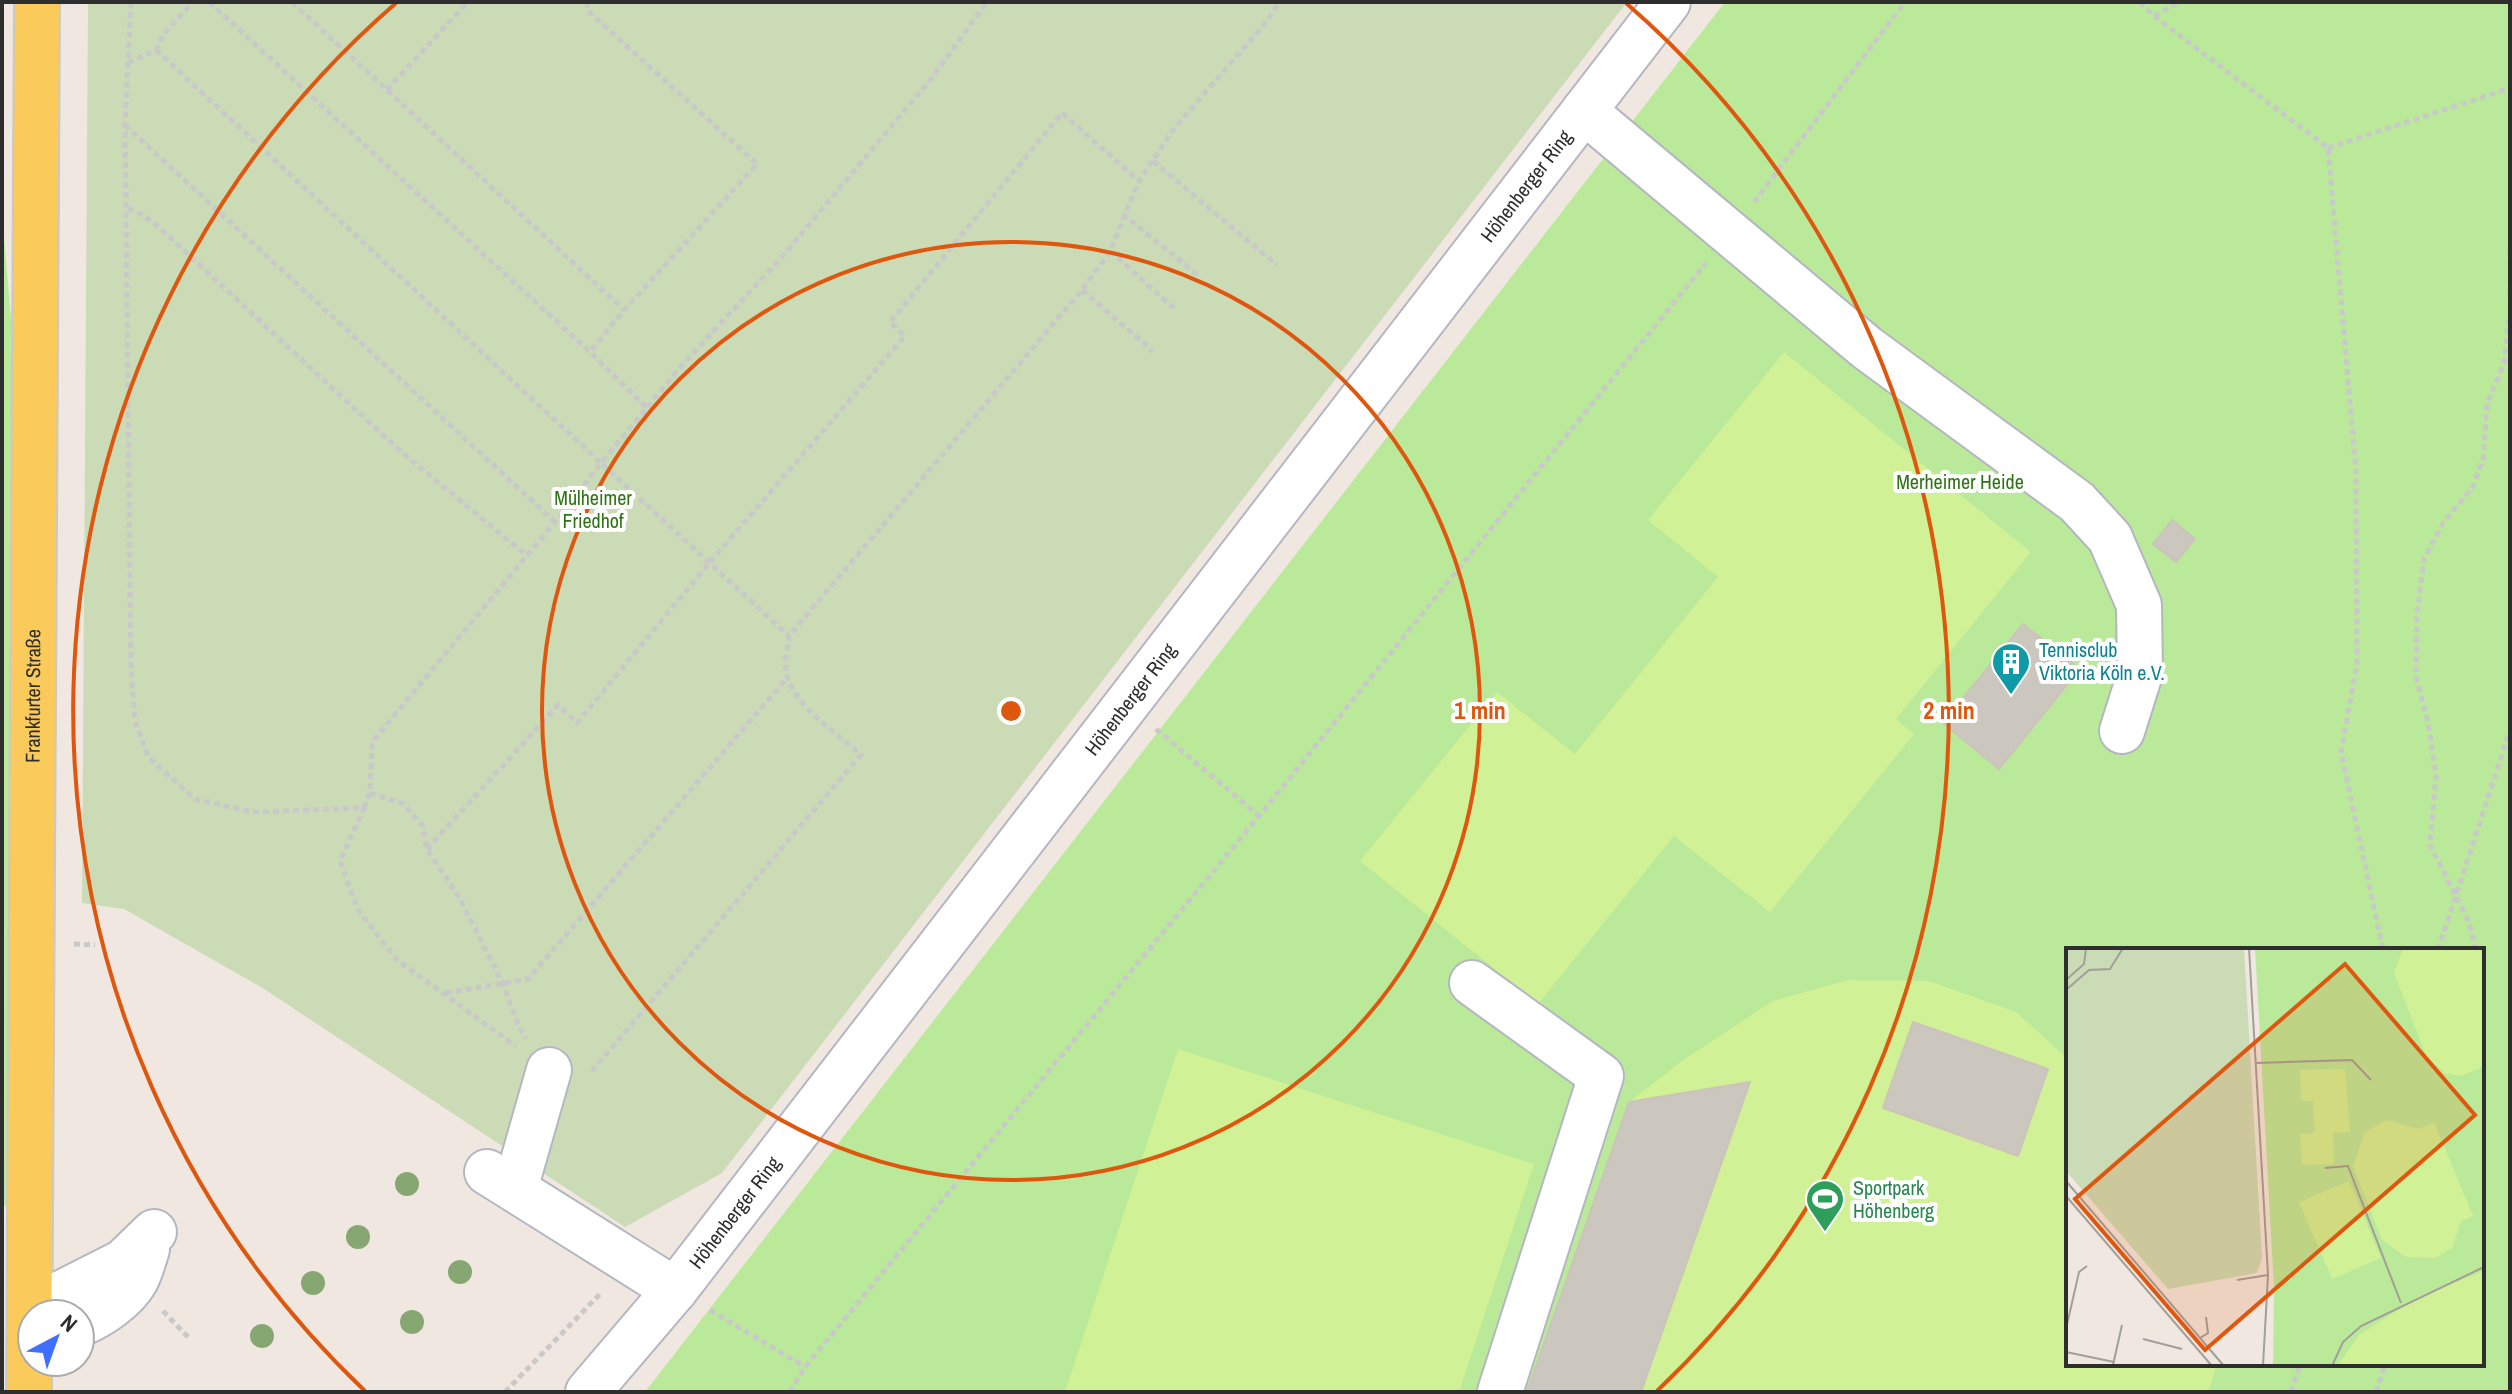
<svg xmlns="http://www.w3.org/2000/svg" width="2512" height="1394" font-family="'Archivo Narrow',sans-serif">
	<rect width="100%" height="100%" fill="#f0e8e0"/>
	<g fill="#bae99a" fill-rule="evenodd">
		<path d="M1725,2H2510V1392H645ZM2068,950H2482V1364H2068Z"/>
		<path d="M2,214L12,330L14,411L9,1202L4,1207Z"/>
	</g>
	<path fill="#cadbb6" d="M88,2H1627L722,1173L625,1227L261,987L124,909L82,903Z"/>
	<g fill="#d0f195">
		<path d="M1784,352L2031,552L1896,719L1914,734L1770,912L1674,836L1538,1004L1360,861L1497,692L1575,754L1718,577L1648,520Z"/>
		<path d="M1848,980L1929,981L2016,1012L2068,1059V1364H2217L2208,1392H1527L1629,1102L1686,1058L1773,1001Z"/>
		<path d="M1178,1049L1534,1164L1459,1392H1065Z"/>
	</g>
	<g fill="#cbc6be" stroke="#ccc4b9" stroke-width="2">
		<path d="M2172,520L2195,539L2176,562L2153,544Z"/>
		<path d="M2023,624L2080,669L1999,769L1943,723Z"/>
		<path d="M1913,1022L2048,1069L2018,1156L1883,1108Z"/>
		<path d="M1750,1082L1641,1392H1527L1629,1102Z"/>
	</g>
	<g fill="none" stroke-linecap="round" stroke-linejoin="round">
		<g stroke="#b4b7c2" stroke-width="48">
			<g id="minor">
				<path d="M1584,111L1867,348L2077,502L2110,538L2139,605L2140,674L2122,731"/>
				<path d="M1472,983L1601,1076L1500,1392"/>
				<path d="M487,1172L675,1290"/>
				<path d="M515,1189L549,1070"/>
				<path d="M30,1309L123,1262L154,1232"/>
				<path d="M80,1324C100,1316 125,1299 136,1280C141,1270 144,1259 147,1249"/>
				<path id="s1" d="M588,1392L675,1290L1668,2"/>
			</g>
		</g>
		<g stroke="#c9c9c9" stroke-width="48">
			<g id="major">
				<path id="s2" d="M29,1392L37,2"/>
			</g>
		</g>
		<g stroke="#c9c9c9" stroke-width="5" stroke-dasharray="6 4" stroke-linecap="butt">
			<path d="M131,2L125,125L131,670L135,721L149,758L195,799L253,812L364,808L340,861L358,910L397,960L516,1046"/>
			<path d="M209,2L590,352L646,407"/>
			<path d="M292,2L624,310"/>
			<path d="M588,2L587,10L757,164L624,310L590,352"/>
			<path d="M2140,2L2154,16L2328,148L2356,472L2357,664L2341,752L2383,950"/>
			<path d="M2154,16L2179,2"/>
			<path d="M156,50L601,463L683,364L782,257L931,79L987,2"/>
			<path d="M128,63L156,50L164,34L193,2"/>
			<path d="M387,90L468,2"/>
			<path d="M125,125L555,522"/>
			<path d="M2328,148L2510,88"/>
			<path d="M1153,161L1277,265"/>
			<path d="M1754,202L1905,2"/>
			<path d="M128,208L143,215L160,228L398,449L527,556"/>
			<path d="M1123,214L1200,277"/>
			<path d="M2510,249V297"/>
			<path d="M1110,251L1177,311"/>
			<path d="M1082,290L1153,351"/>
			<path d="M1156,729L1259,816"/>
			<path d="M370,793L404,804L422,825L427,849L459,897L502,982L519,1027L526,1039"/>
			<path d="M364,808L370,793L372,742L555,522L601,463L789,636"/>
			<path d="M427,849L558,705L577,723L710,562L905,336L890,322L1062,113L1139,181"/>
			<path d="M74,944L95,945"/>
			<path d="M2438,950L2510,730"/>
			<path d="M2476,950L2468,920L2430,845L2436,776L2428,722L2416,677L2417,616L2424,559L2443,523L2472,488L2483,460L2487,404L2504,363L2510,308"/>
			<path d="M446,993L528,979L787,678"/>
			<path d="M592,1071L861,755C839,735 797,707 788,679C783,666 787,650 789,636L1082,290L1110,251L1139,181L1173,130L1268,20L1279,2"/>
			<path d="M710,1310L805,1367"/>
			<path d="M163,1311L190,1339"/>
			<path d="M505,1392L602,1292"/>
			<path d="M790,1392L805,1367L1259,816L1706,263"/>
			<path d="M2291,1392L2300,1364"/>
			<path d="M2376,1392L2385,1364"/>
		</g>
		<use href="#minor" stroke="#fff" stroke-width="44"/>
		<use href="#major" stroke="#faca5a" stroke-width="44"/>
	</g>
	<g fill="#86a771">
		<circle cx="407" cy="1184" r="12"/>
		<circle cx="358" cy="1237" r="12"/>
		<circle cx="460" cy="1272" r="12"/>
		<circle cx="313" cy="1283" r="12"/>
		<circle cx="412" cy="1322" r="12"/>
		<circle cx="262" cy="1336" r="12"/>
	</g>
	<g fill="none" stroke="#df570e" stroke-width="4">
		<circle cx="1011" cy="711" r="469"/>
		<path d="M365 1391A938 938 0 0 1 396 3M1626 3A938 938 0 0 1 1657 1391"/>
	</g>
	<defs>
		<g id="building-pin" transform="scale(2)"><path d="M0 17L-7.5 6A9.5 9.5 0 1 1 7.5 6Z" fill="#0f9aa8" stroke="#fff"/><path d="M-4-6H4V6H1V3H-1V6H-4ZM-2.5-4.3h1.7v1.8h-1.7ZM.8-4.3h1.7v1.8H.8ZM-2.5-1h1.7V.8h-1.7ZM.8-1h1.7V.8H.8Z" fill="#fff"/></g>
		<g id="stadium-pin" transform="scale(2)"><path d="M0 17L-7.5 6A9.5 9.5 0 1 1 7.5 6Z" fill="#2e9e5b" stroke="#fff"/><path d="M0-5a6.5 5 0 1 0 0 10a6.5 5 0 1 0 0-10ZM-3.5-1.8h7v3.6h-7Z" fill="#fff"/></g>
	</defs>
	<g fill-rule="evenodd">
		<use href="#building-pin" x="2011" y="662"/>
		<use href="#stadium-pin" x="1825" y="1199"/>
	</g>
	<g text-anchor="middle" stroke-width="8" stroke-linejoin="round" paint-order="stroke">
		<g font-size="20" fill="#2e2e2e" stroke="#fff">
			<text dy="7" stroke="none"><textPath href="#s1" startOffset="1528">Höhenberger Ring</textPath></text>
			<text dy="7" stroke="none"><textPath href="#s2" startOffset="696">Frankfurter Straße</textPath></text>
			<text dy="7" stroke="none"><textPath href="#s1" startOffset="880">Höhenberger Ring</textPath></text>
			<text dy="7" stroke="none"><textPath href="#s1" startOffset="232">Höhenberger Ring</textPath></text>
		</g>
		<g font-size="20" fill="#307216" stroke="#fff">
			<text x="1960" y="489">Merheimer Heide</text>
			<text x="593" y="505">Mülheimer<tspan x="593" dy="23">Friedhof</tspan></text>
		</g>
		<g font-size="20" fill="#0d838f" stroke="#fff" text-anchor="start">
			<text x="2039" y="657">Tennisclub<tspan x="2039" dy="23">Viktoria Köln e.V.</tspan></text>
		</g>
		<g font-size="20" fill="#27864d" stroke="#fff" text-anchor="start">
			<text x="1853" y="1195">Sportpark<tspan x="1853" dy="23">Höhenberg</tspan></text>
		</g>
	</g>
	<g transform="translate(2066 948)">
		<rect width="418" height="418" fill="#f0e8e0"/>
		<path d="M189,0H418V418H207L208,340Z" fill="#bae99a"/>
		<path d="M0,0H178L196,310L191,325L102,341L0,223Z" fill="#cadbb6"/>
		<path d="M337,0H418V115L413,121L394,128L379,125L361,110L328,25ZM279,121L284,184L267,185L268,216L236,217L234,186L249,185L247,153H235L234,122ZM320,172L354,181L368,174L407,268L395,273L386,300L369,310L340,309L316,292L287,218L299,184ZM283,233L315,310L266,331L233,254ZM418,323V418H271L293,387L352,349Z" fill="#d0f195"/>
		<path fill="none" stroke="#a29e99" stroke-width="2" d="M183,0L202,327L197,418M0,32L18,16L20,0M0,42L23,22L44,21L57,0M189,115L286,112L305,132M259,220L282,218L335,355M0,233L158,418M0,248L146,418M171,332L202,327M0,381L13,324L21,318M134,390L142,385L140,369M77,391L116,401M0,404L48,414M47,417L56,377M266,418L277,394L295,378L418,319"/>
		<path fill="#df570e" fill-opacity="0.15" stroke="#df570e" stroke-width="4" d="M279,16L409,167L139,402L9,251Z"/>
		<rect width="418" height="418" fill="none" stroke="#2e2e2e" stroke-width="4"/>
	</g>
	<circle cx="1011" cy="711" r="12" fill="#df570e" stroke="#fff" stroke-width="4"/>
	<g font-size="24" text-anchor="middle" font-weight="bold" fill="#df570e" stroke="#fff" stroke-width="8" stroke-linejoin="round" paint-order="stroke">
		<text x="1480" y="719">1 min</text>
		<text x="1949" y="719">2 min</text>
	</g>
	<rect width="2512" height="1394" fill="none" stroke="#2e2e2e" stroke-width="8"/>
	<g transform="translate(56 1338) rotate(41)"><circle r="38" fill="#ffffff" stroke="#ababab" stroke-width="2"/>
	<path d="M0-6L14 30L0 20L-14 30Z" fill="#3e6fff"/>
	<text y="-12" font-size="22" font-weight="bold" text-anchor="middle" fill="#2e2e2e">N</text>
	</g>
</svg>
